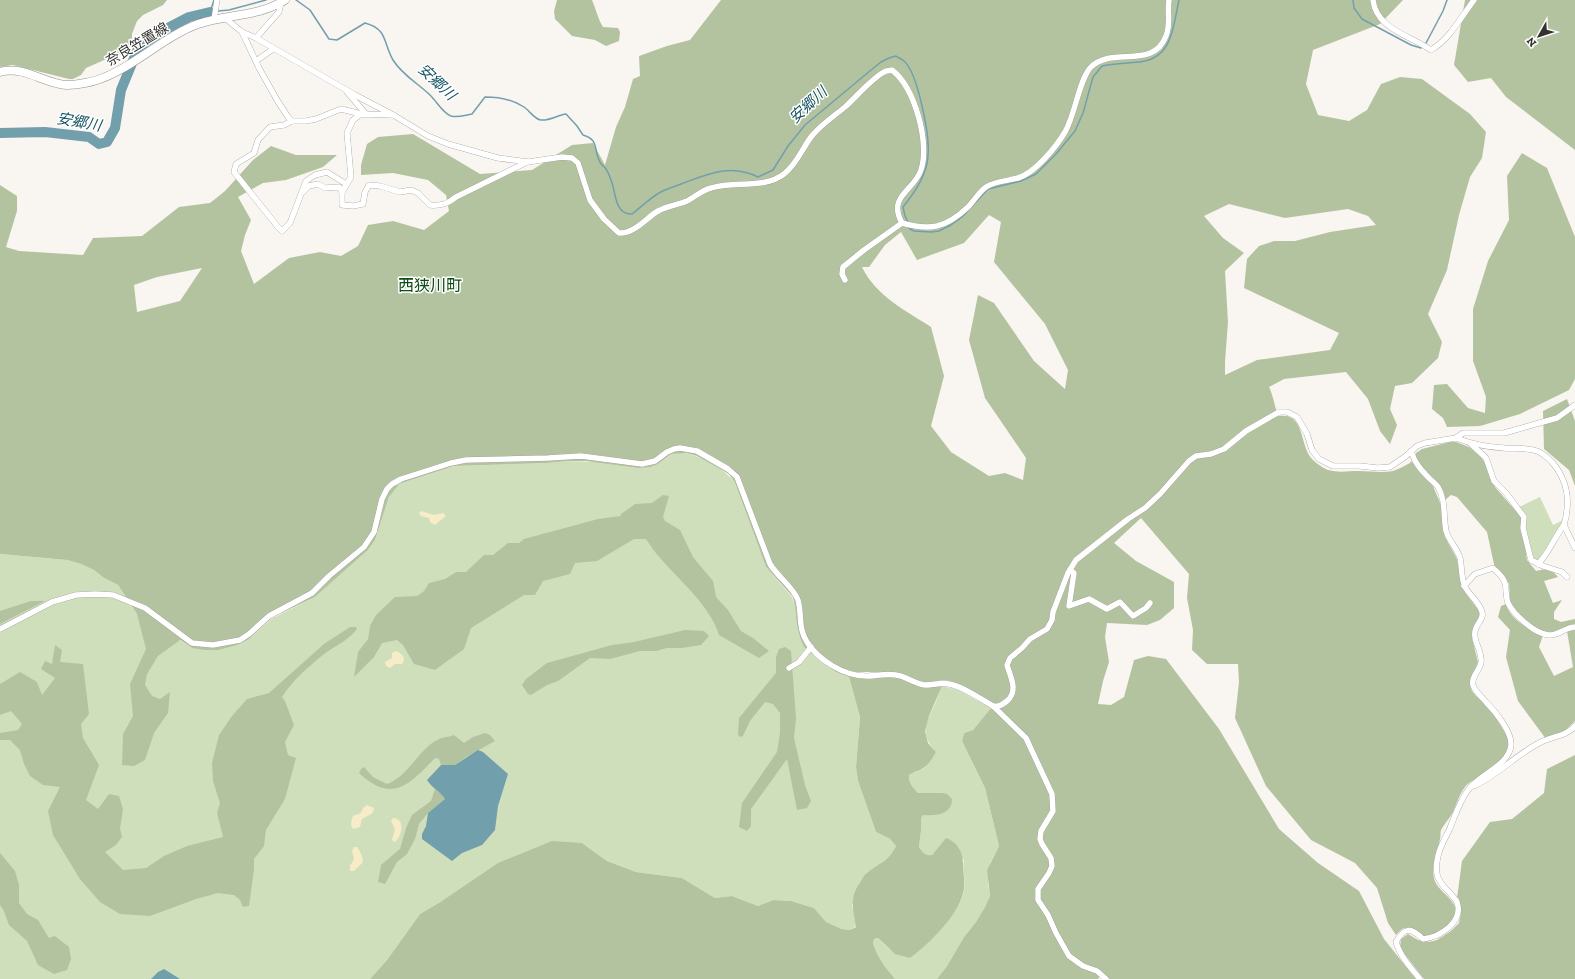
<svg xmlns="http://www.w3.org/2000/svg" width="1575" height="979" font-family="'Zilla Slab','Noto Sans JP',serif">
	<rect width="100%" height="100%" fill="#f9f5f1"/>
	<g fill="#d0dfbb">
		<path d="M676,452C696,453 723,466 735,483L766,567L792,597L795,607L797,626L800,638L804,646L836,672L849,677L860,717L856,767L858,781L876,832L890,839L896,846L892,856L885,862L867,873L852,905L856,926L850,930L842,929L826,922L814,908L791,901L773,900L758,906L732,896L715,898L682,878L636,872L607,861L582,843L442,901L420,914L387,960L370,979H0V554L67,560L81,564L94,570L104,578L118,585L137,614L192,648L249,639L273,618L315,597L368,550L375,540L389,497L393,489L399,484L454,466L548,463L567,461L658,464L671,454Z"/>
		<path d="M1540,497L1553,525L1565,519L1538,562L1533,561L1519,507Z"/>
		<path d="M942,686L958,690L991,708L973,730L964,733L962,741L985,788L999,846L990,863L988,883L990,896L985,907L976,922L964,937L947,966L937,979H895C886,968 877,957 873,943L874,939L878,938L889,949L910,958C926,946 961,911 964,891C966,881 962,870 964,860L944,841L932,855C925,856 923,852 919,847L921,831V818L923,815H931L930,793H918C913,787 908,783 909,775C913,772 917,772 921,770C928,765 932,759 936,752C920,734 925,725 934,706C937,700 939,692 942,686Z"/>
	</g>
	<g fill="#b4c39f" fill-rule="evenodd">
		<path d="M0,0H167L163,5L143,15L137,21L132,34V44L127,51L124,54L111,57L86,68L81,75L73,79H69L13,65L0,67Z"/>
		<path d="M557,0H592C596,9 598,19 603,27L618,28L620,32L619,41L606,46L595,40L572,36L555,19L554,11Z"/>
		<path d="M721,0H1403L1380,24L1313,50L1306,84L1318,115L1349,121L1367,110L1381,84L1400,77L1422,79L1470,114L1486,132L1482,158L1470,177L1459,215L1447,270L1428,314L1442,342L1438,358L1412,383L1395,386L1390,409L1397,425L1390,444L1380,431L1368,399L1346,372L1284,379L1269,387C1274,397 1274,407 1279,416C1306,412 1299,447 1313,460C1317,464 1323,468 1328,470C1339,473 1348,471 1359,471C1370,471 1382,473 1393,471C1399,469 1404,466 1410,463L1411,461L1433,486L1441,505L1445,537L1457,559L1462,585L1464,591L1479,611L1480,618L1473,628L1472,638L1478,662L1470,685L1472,691L1476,696L1491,710L1507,736L1509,741L1508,752L1506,756L1477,779C1462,783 1459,799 1453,812C1450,818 1444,824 1441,830C1440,833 1441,836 1440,839C1438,852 1431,864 1434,878C1437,893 1461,900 1455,917C1451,926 1435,937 1425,936C1412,933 1408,920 1396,935L1388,923L1377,888L1355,863L1311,840L1266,786L1235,718L1239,682L1238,664H1207L1192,650L1193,630L1187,598L1189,574L1141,518L1114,543L1136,561L1174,582V608L1160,620L1147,625L1107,623L1105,637L1109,662L1103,681L1098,704L1111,705L1124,697L1134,660L1148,656L1166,659L1219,729L1279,829L1318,863L1359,891L1384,939L1416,979H1108L1083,965L1070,956L1038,895L1052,871L1041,835L1055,808L1033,748L1002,714L993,703L960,685L950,681L943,680L931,682H923L894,672H855L850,676L866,678L894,677L942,686L929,716L925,731L928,743L936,752C932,760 927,767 918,771C914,772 912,773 909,775C908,783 913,787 918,793H943L947,794L952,799C952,815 935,816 923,815L921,818V831L919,847C923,852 925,856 932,855L946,838C958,842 963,853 963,864C963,872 965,880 964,889C961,913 929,944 910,958L895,954L878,938L874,939L873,943C877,957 886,968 895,979H370L387,960L420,914L442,901L498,863L552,841L582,843L607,861L636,872L682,878L715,898L732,896L758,906L773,900L791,901L814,908L826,922L842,929L850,930L856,927C853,910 849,897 860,883C862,879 864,875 867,873C880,862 888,863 896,846L890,839L876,832L858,781L856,767L860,717L849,677L836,672L804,647L800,638L797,626L795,607L793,597L766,567L735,483L729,474L697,456L686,453L671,454L658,464L650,467L639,468L586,461H567L548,463L454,466L399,484L389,497L375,540L368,550L315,597L273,617L249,639L237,645L218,650H205L192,648L180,640L158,656L147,674L145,685L152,696L160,699L170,692L168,713L154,733L145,760L134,766L122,765L123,734L133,716L130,684L146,649L137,614L118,585L104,578L94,570L81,564L67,560L0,554V185L17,196V211L6,247L19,251L83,255L93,238L142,236L179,207L210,203L225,191L253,160L271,146L296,155H337L323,167L286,180L263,183L238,197L251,220L245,235L241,251L254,284L289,258L320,252L341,256L358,246L368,225L393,221L424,230L449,211L446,195L428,180L393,173L361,175V165L367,144L378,137L413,134L480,174L532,170L572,145L593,143L605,165L616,127L625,107L633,79L640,76L639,56L667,46L690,40ZM1229,204L1285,218L1348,209L1368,216L1376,225L1330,232L1295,241H1274L1259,246L1247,259L1244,288L1339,333L1330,350L1257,360L1225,375V362L1228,322L1225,271L1244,253L1223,238L1204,216ZM989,215L1001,222L994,262L1045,324L1068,370L1065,389L1034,361L994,303L978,295L969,340L985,398L1026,458L1023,480L1005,473L989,476L951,452L931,426L944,376L931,327C905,310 876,296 862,267H869L885,245L901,232L917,260L964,243ZM202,268L180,301L137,312L134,285L157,277Z"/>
		<path d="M1465,0H1575V150L1506,97L1491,78L1468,82L1454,65Z"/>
		<path d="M1522,153L1547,168L1575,237V379L1569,390L1520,414L1480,426L1447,427L1443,418L1432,409L1434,385L1447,384L1468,408L1485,413L1486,397L1473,361V309L1488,261L1509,220L1507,176Z"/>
		<path d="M1567,399L1575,421V486L1569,470L1544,449L1543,411Z"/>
		<path d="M1450,442H1456L1469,447L1480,456L1486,464L1495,487L1521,517L1527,560L1536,571C1546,568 1552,569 1558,577L1544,581L1553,603L1562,600L1554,612V619L1561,622L1575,619V625L1550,633L1544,632L1535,628L1517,614L1510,601L1509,584L1504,577L1495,569L1487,532L1457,497L1451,495L1445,500L1416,460V453L1422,449Z"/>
		<path d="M663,495L669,496L663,517L665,521L680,530L693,557L713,581L716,597L728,610L741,631L753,638L769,651L759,658L719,635C710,606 681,582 661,559C655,553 651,546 646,539H634L597,561L575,563L570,574L543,581L535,595H524L471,628L464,649L435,670L414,664L403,645L397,640L382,643L374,657L354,677L358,652L368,639L370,626L376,615L395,597L417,596L424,591L429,583L445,579L456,572H466L484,555H493L508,543H519L524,539L598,519L621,516V514L635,504L652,503Z"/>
		<path d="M31,601H45L0,624V611Z"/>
		<path d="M1506,604C1510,619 1529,630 1543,635L1539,647L1554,676L1573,667L1567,631L1575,630V721L1566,730L1546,739L1518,701L1506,657L1510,630L1498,617L1501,606Z"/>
		<path d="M350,627H356L357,629C348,641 334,646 323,655C308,667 292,681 282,697L285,701L294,725L285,742L288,755L296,758L285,799L266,830L264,846L254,859V869L249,906L243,907L240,900L234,895L218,893L196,899L150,916L120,914L100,902L80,879L53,835L48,811L60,787L43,785L30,776L24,764L20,750L10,740H0V733L18,730L22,724L11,711L0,715V684L20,672L37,682L42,695L55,678L41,669L45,661L52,664L55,645L62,650L60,662L83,664L89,714L81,724L83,738L99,765L86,800L98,809L109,794L119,796L123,809L120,829L122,837L116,845L105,852L123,870L146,868L164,856L187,846L223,837L217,813L220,803L213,781L212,763L219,735L232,716L247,699L269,693L324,644Z"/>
		<path d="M685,630L704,631L709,636L701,645L682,648H667L656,651H640L610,659L590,658L558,681L547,685L531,695L528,694L522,685L526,679L547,663L612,645L634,642Z"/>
		<path d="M785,647L791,651L796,718L794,738L805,785L811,801L807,808L797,810L787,759L751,809V826L747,831L739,827L742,803L777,752L780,733V713L773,704L765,702L750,721L743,736L740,737L738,735L739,718L776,673V657L779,649Z"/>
		<path d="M991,708L1025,739L1049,791L1052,808L1040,830L1049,859V869L1036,889V900L1047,916L1068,957L1076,965L1096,972L1100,976L1098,979H937L947,966L964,937L976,922L985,907L990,896L987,870L999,846L985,788L962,741L964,733L973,730Z"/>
		<path d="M485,733L490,735L495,741L466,757L455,765H441L439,759L435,758C409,785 392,804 359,773L361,769L364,767L373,777L387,784C410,775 418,749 439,739C444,737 449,737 454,735L464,743L473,737Z"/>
		<path d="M1575,755V979H1424L1403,952L1400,947L1401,939L1408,934L1418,940L1429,942L1437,940L1451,931L1459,923L1461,911L1457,898L1462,861L1490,822L1512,819L1544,793L1547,769Z"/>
		<path d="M435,789L442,794L445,799L428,813L419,824L415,839L407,854L397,862L385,884L378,882L381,865L400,849L406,828L412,815L431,801Z"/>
		<path d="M0,853L15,871L19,885V903L27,914L38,920L49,938L55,936L69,947L71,959L67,970L54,974L38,965L27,941L9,925L4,911L0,905Z"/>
	</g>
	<g fill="#f6ecc7">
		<path d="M421,511L434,515L443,513L446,516L435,525L430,522L429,518L421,516L419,513Z"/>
		<path d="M395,651C400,652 405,656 404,661L402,664H395L390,668L386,666L385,662L392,658V653Z"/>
		<path d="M367,805L374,808C374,815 368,815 362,819L360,827L353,829C350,825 351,821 353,816C359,813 361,815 363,808Z"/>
		<path d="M393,818C406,819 402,836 395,842L392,840L395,829L391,821Z"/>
		<path d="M354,847H357C359,850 365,859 362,863C360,866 356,868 354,871H350V866L354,859L352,851Z"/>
	</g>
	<g fill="#729fac">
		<path d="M478,750L483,752L508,774L498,806L495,830L482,845L462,853L452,861L422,839V834L426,826L428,813L445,799C440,791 432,788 427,780L441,765H455Z"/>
		<path d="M164,969L180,979H151L158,972Z"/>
	</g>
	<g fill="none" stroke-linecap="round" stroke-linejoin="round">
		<g stroke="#729fac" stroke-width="1.5">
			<path d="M296,0L310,10L329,39L337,40L365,23C388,29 383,43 393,60C402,75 419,84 431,96C437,102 443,113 451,116C458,118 465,115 472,114L485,97C499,97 512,99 524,107C530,111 534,119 541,120C549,121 558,115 566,114L577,126L583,135C600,140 593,150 600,162C601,165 604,166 606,169C608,172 610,177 611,180C616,192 614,214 632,214C640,208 649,199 659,193C665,189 674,187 681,184C708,174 731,163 758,177L773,170L788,146L805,125L865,75L881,62L889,58L896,56C898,58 902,59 904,61C918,73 930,137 928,155C928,161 926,168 924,173C920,185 911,197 903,207L905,216L908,222"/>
			<path d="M1353,0L1354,8L1362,19L1411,45L1421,48L1422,47"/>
			<path d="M214,11L210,12L214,0"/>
			<path d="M218,11L229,10L266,0"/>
			<path d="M1425,45L1443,11L1447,0"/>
			<path d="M908,226L910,229L914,231L931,232L939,231L951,225L962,217L988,189L1021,181L1036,174L1056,154L1075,131L1083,113L1093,77L1102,66C1115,63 1127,63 1139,62C1173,59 1173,26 1179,0"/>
		</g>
		<path stroke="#729fac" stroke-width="10" d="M0,133L45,132L89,137L99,144L107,142L115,128L121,90L137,51L149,40L166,29L189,17L210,12"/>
		<g stroke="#938f8c" stroke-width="6">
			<g id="minor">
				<path d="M1373,0C1376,29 1411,36 1431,50C1450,39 1461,17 1474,0"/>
				<path d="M225,18L242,32L256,38L355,95L395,116L428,136L448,144L498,158L528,162L562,157L572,158L578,163L590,200L604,219L619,233C634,234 646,218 658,211C667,206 678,205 687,201C695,197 702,190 711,188C734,180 763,190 784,174C797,164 802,149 811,137C820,125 833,117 845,107C856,97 874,76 886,71C887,71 892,70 892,70C915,88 930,143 921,170C914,191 887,196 902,223C930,231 946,228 968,207C974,201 979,192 986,187C995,181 1008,181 1018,178C1035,173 1056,147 1065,132C1075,115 1079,81 1090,68C1111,45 1153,71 1166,36C1171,24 1167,12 1169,0"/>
				<path d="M214,20L217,0"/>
				<path d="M242,32L259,68L277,100L288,117L292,121H306L316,119L341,109L361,114"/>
				<path d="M256,38L279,12L281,2"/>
				<path d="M256,61L273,49"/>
				<path d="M347,92L366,114"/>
				<path d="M393,115L361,114L353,120L347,133L351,177L342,192V205L353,206L363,204L365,192L369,185L380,186L400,192L411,190L418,193L430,205C441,206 447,204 456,197L527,162"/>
				<path d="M292,121L284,125L270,127L258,140L254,153L236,164L234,172L278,227L282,231L290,223L306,181L315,175L327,172L346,184"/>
				<path d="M303,192L309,186L318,184L325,188L339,187L342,192"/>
				<path d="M845,280L842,274L843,267L864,250L902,223"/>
				<path d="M1456,438C1471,444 1487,447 1504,448C1515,449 1526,447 1537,451C1542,453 1548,458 1552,462C1568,481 1571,501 1564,525L1575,548"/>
				<path d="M1471,444L1486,458L1494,481L1506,493L1524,517L1523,528L1531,560L1543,566L1562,572L1567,577"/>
				<path d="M1411,451C1415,463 1420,469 1429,478C1432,481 1436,484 1438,487C1446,500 1443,516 1446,531C1449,541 1457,548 1460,558C1462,567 1461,579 1465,587C1470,596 1479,602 1482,612C1484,619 1478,622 1476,628C1471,640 1483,651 1481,663C1479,671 1471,677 1473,685C1475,692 1482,697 1486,702C1495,711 1512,732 1511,745C1509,766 1479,774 1468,790C1460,801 1455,815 1450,828C1446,837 1440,846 1438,856C1434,873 1437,881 1450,893C1452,896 1456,899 1457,902C1464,922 1440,937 1423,939C1411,928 1405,926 1396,942C1400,956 1411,968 1420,979"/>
				<path d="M1538,564C1549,553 1554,538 1564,525"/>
				<path d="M1070,570L1074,573L1069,606L1089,599L1107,609L1120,602L1133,616L1146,608L1150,603"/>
				<path d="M1464,586L1475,574L1493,568C1501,575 1506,580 1506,591C1507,595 1506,599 1508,603C1514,615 1535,634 1549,635C1558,636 1566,627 1575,627"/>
				<path d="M0,629L52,602L76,595L95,594L113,595L145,608L192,643L213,645L240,640L249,634L269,616L312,593L329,576L364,547L374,532L382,499L387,489L392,484L401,479L451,463L466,460L548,458L581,456L642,464L655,461L667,452L674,449L680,448L697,451L728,469L737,477L770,564C777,576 794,588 798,600C802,614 798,629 807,642C818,660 844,676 866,676C876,676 886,673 896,675C906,676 914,684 925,685C933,685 940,682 949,684C964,687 979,698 993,706C999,707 1002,705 1007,701C1019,691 1010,676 1007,665L1010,658L1022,648L1030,639L1047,629L1052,620L1053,612L1068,573L1076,560L1128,519L1145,508L1160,494L1189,461L1196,456L1211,454L1224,449L1246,431L1279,412H1287L1297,417L1307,434L1312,450L1319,459L1333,466H1360L1378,468L1390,467L1406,456L1417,446L1425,443L1456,438L1463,433H1504L1557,418L1575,405"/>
				<path d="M789,668L799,662L811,647"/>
				<path d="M993,706L1026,738L1052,794L1053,811L1041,831L1040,839L1042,844L1051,858L1052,866L1049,873L1038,889V900L1048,915L1056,933L1069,956L1083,966L1097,971L1106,979"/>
				<path d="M1474,786C1498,775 1516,755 1539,743C1550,737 1567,736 1575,726"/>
			</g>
		</g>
		<g stroke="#938f8c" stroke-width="9">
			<path id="primary" d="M0,72C24,65 44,84 67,85C73,85 80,84 85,83C124,77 161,37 198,24C226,14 259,17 285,0"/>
		</g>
		<use href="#minor" stroke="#fff" stroke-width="5.5"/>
		<use href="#primary" stroke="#fff" stroke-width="8"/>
	</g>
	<g text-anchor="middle" stroke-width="3" stroke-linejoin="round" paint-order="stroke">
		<g font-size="14" fill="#333230" stroke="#fff">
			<text transform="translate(137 44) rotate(-31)" y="5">奈良笠置線</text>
		</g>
		<g font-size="15" font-style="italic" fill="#165463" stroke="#fff">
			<text transform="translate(437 82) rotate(43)" y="5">安郷川</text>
			<text transform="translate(808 105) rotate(-43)" y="5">安郷川</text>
			<text transform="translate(79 122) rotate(10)" y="5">安郷川</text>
		</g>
		<g font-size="16" fill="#0d4b19" stroke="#fff">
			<text x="430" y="291">西狭川町</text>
		</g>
	</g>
	<g transform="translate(1539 36) rotate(231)" stroke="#ffffff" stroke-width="3" paint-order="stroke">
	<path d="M0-3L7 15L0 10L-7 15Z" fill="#333230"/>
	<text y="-6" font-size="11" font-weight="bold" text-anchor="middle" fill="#333230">N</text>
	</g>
</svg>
